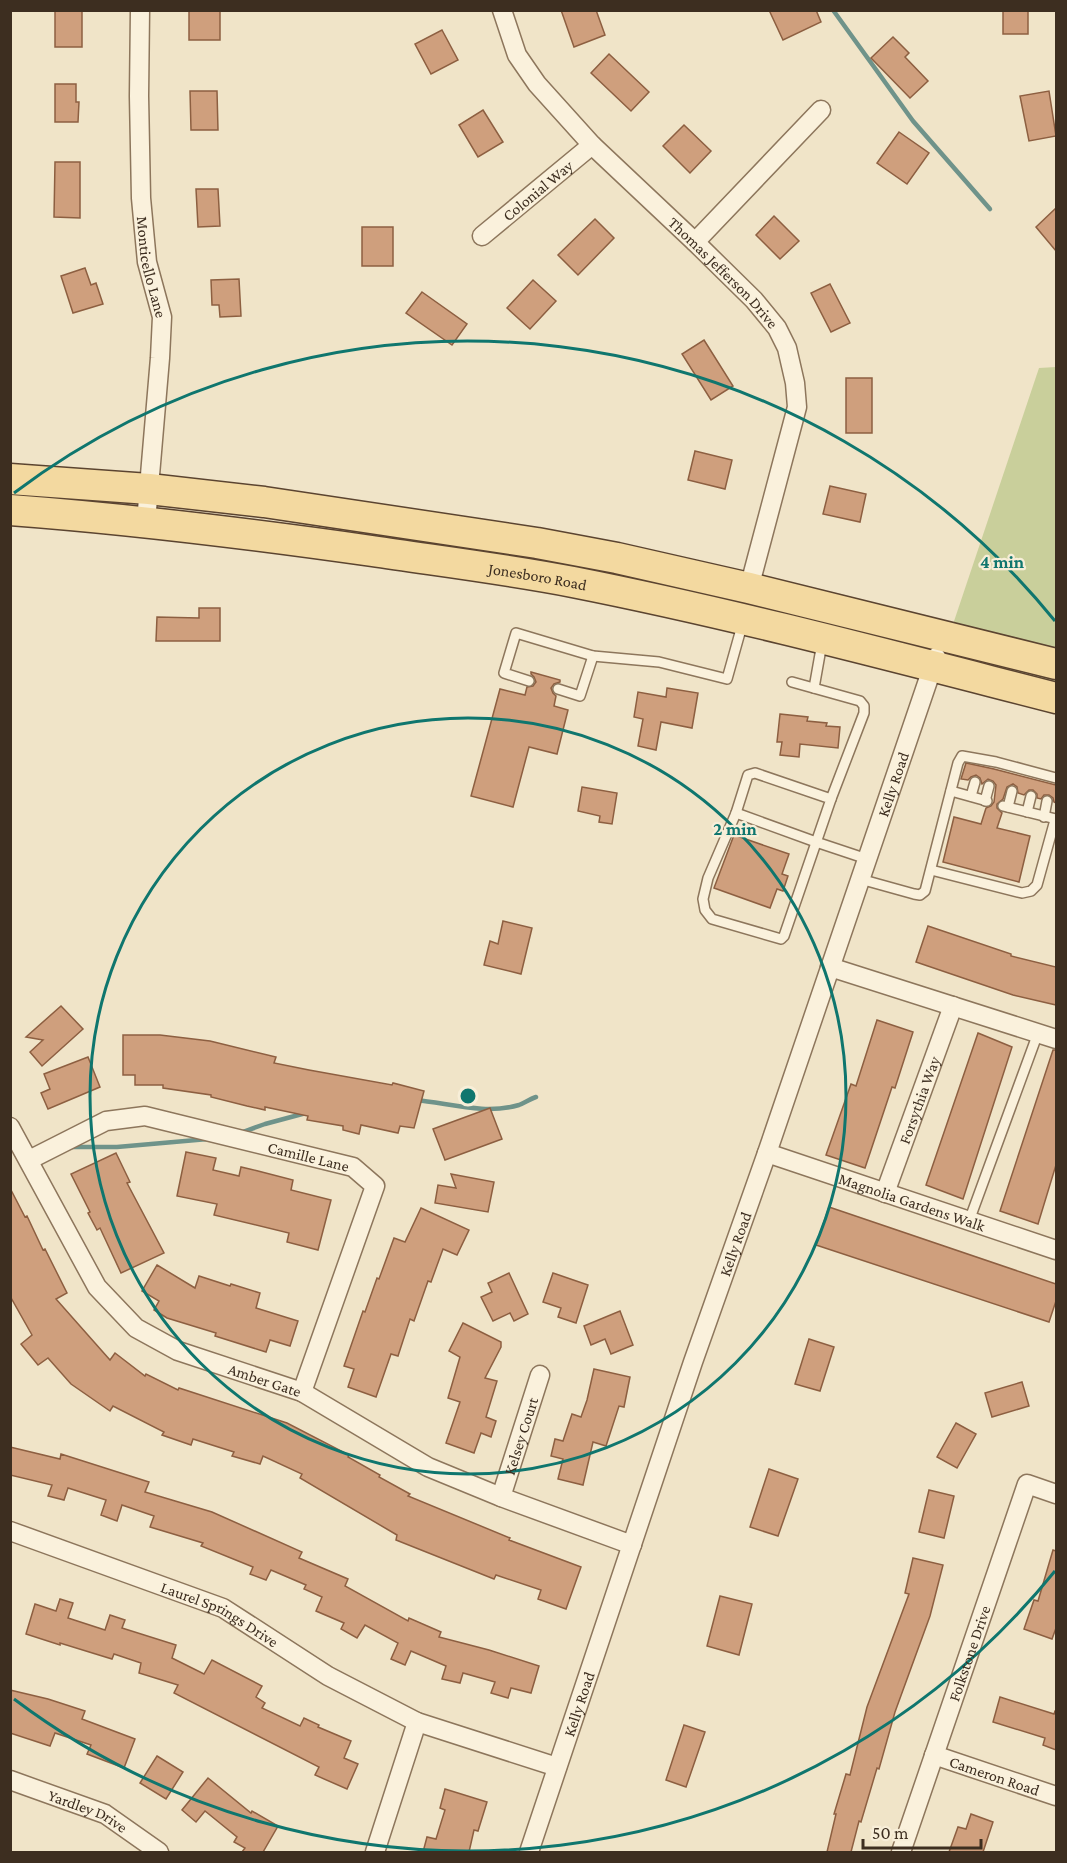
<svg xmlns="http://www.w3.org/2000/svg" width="1067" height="1863" font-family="'Crimson Pro',serif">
	<rect width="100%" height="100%" fill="#f0e4c8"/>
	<path fill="#c9cf9b" d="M1056,367V688L942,657L1039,368Z"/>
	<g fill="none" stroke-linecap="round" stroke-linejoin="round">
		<g stroke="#6f938a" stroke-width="4.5">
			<path d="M833,10L913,121L990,209"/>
			<path d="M415,1100C449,1103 484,1115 519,1105C524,1103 530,1099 536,1097"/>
			<path d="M240,1133L265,1124L306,1113"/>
			<path d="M70,1147H117L208,1139"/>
		</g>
	</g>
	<g fill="#cf9f7d" stroke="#8d5f41" stroke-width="1.5">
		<rect x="55" y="10" width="27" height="37"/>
		<rect x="189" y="10" width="31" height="30"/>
		<path d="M561,10H596L605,35L574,47Z"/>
		<path d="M769,10H816L821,22L783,40Z"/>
		<rect x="1003" y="10" width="25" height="24"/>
		<path d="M442,30L458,60L431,74L415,44Z"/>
		<path d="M893,37L909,53L905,57L928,81L910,98L871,58Z"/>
		<path d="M609,54L649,92L631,111L591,73Z"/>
		<path d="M55,84H76V102H79L78,122H55Z"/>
		<path d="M190,91H217L218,130H191Z"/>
		<path d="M1049,91L1056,136L1029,141L1020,96Z"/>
		<path d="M483,110L503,142L478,157L459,125Z"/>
		<path d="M684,125L711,151L690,173L663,146Z"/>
		<path d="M899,132L929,153L907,184L877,163Z"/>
		<path d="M55,162H80V218L54,217Z"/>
		<path d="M196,189H218L220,226L198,227Z"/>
		<path d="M1056,208V251L1036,227Z"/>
		<path d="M774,216L799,241L780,259L756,235Z"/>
		<path d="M595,219L614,238L578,275L558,255Z"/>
		<rect x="362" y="227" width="31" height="39"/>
		<path d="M85,268L91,285L96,283L103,304L73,313L61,276Z"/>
		<path d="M239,279L241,316L220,317L219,305H212L211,280Z"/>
		<path d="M533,280L556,301L530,329L507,308Z"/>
		<path d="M830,284L850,323L831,332L811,293Z"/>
		<path d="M422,292L467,324L452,345L406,313Z"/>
		<path d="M704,340L733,386L711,400L682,354Z"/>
		<rect x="846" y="378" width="26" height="55"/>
		<path d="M695,451L732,460L725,489L688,480Z"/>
		<path d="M830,486L866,494L860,522L823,514Z"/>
		<path d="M199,608H220V641H156L157,617L199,618Z"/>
		<path d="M531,672L560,680V682L554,684L551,688L553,693L556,696L554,706L568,710L557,754L529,747L513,807L471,796L500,689L525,695L527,687L533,686L536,682L534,677L531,674Z"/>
		<path d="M667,688L698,693L692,728L661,722L656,750L638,746L643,719L634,717L638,692L666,697Z"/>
		<path d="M780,714L808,717L807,721L827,723L826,726L840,727L838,748L800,744L799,757L780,755L782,742H777Z"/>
		<path d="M966,763L994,769L1056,785V803L1054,802L1053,798L1049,795H1044L1041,799L1037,798V794L1033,790H1029L1024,795L1018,793L1017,787L1013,784L1007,787L1003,799L997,804V808L1002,813L997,828L1030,836L1019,882L943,862L954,817L981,824L986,808L991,806L994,802L996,785L993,781L988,779L982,784L980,778L976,775L971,777L968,780L961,779Z"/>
		<path d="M582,787L617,793L612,824L599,822L600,816L578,811Z"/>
		<path d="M734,835L789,854L782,874L788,876L783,891L777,889L770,908L714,888Z"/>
		<path d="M503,921L532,928L521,974L484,965L490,941L498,944Z"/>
		<path d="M928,926L1011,954V956L1056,967V1005L1013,995L916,962Z"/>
		<path d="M61,1006L83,1029L42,1066L30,1052L43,1040L26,1037Z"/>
		<path d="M877,1020L913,1032L895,1088L892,1087L865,1168L826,1155L851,1084L856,1086Z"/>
		<path d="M978,1033L1012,1047L963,1199L926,1185Z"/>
		<path d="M123,1035H160L210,1041L276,1057L274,1063L309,1070L392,1085L393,1083L424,1091L414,1128L400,1126L398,1133L361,1125L359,1134L343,1130V1126L307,1120L308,1116L265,1107V1110L247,1106L211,1097V1095L163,1088V1085H135V1075H123Z"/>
		<path d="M1053,1050H1056V1165L1038,1224L1000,1211Z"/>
		<path d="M88,1057L100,1087L48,1109L41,1093L50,1089L44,1074Z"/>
		<path d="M490,1108L502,1139L445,1160L433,1129Z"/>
		<path d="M186,1152L216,1158L213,1170L239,1176L241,1167L258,1171L293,1180L291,1190L331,1200L318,1250L287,1242L289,1233L214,1215L217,1204L177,1196Z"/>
		<path d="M116,1153L130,1182L127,1183L164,1253L121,1273L100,1228L97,1230L88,1213L90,1212L71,1174Z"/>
		<path d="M451,1174L494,1182L488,1212L435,1203L438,1185L456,1188Z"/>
		<path d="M10,1188L25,1217L27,1216L43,1250L45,1249L67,1293L56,1299L110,1360L115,1353L145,1376L146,1374L178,1390L179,1388L287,1423L349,1455L348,1457L380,1475L379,1477L410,1494L408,1496L510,1538L509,1540L581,1567L566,1609L538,1599L541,1590L496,1575L494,1579L396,1540L397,1535L300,1478L302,1474L263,1456L260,1464L232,1456L234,1452L193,1439L191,1445L162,1435L164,1432L113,1406L110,1411L71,1384L48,1358L38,1365L21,1344L32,1335L10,1296Z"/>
		<path d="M829,1207L1056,1284V1301L1049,1322L816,1245Z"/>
		<path d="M421,1208L469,1230L457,1255L443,1249L431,1282L428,1281L414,1321L410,1319L398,1356L391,1354L376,1397L348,1387L354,1369L344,1366L363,1311L365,1312L377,1278L379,1279L394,1238L405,1242Z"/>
		<path d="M157,1265L195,1288L199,1276L230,1286L231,1284L260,1293L256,1308L298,1321L290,1346L270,1340L266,1352L215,1336L216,1333L167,1318L154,1310L159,1301L142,1291Z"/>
		<path d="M509,1273L528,1314L514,1321L510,1313L493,1321L481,1297L492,1292L488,1283Z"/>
		<path d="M553,1273L588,1285L576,1323L558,1317L561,1308L543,1302Z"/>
		<path d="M620,1311L633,1345L611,1354L605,1339L591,1345L584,1326Z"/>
		<path d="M463,1323L501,1342V1347L485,1378L497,1381L486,1417L496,1421L491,1437L481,1433L474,1453L446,1443L460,1402L448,1398L460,1357L449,1351Z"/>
		<path d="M809,1339L834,1347L820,1391L795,1384Z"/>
		<path d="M594,1369L630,1377L624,1407L619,1406L606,1446L593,1442L583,1485L558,1479L563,1459L551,1456L555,1439L563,1441L572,1414L581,1417L587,1400Z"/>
		<path d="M1022,1382L1029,1406L992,1417L985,1393Z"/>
		<path d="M956,1423L976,1434L957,1468L937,1457Z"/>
		<path d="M10,1447L60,1459L61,1454L149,1482L145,1492L212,1512L302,1552L299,1558L348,1579L345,1586L408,1621L409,1618L441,1632L439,1637L489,1650L539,1666L531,1693L511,1688L508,1698L491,1693L495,1682L463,1673L460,1683L442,1679L446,1666L411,1651L405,1665L391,1659L398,1643L365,1625L357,1638L341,1629L344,1623L316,1611L322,1597L304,1589L306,1585L271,1570L266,1580L250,1574L253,1567L201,1546L203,1543L150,1527L154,1516L122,1505L117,1521L101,1515L106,1500L68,1488L64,1500L48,1496L52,1485L10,1475Z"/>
		<path d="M769,1469L798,1479L778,1536L750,1527Z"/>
		<path d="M929,1490L954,1496L944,1538L919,1532Z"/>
		<path d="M1053,1550L1056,1551V1628L1052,1639L1024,1629L1034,1600L1038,1601Z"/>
		<path d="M913,1558L943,1565L930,1616L895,1712L879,1769L877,1768L861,1822L859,1821L851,1852H827L836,1814H834L846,1774L850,1775L867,1707L909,1594L905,1593Z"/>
		<path d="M720,1596L752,1604L739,1655L707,1646Z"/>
		<path d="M60,1599L73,1603L68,1618L105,1630L110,1615L125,1620L122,1628L176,1645L172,1658L204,1674L212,1660L262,1686L256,1697L265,1703L262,1708L300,1726L304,1718L319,1725L318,1727L351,1741L344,1758L358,1764L347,1789L315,1775L319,1767L174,1693L178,1685L139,1673L141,1663L114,1654L112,1659L60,1643V1645L26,1634L35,1604L56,1611Z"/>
		<path d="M10,1690L48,1699L85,1711L82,1719L135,1739L124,1768L87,1754L91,1745L55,1733L50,1746L10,1733Z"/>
		<path d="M1000,1697L1054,1714L1055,1711H1056V1750L1043,1745L1045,1738L993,1722Z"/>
		<path d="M684,1725L705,1732L686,1787L666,1780Z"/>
		<path d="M157,1756L183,1772L166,1799L140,1783Z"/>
		<path d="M208,1778L251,1813L252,1811L278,1826L263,1852H242L245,1848L234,1842L237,1837L205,1811L196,1822L182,1810Z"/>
		<path d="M445,1789L487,1802L478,1831L474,1830L469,1852H423L427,1837L436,1839L445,1810L440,1808Z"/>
		<path d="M971,1814L993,1822L983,1852H949L958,1827L966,1829Z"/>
	</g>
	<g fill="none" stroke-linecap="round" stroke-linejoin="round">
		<g stroke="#8d765c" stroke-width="12">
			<g id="lane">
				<path d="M529,681L504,673L516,633L593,656L659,662L727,679L743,622"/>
				<path d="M792,682L860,701L864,706V713L831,799"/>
				<path d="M814,688L822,643"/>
				<path d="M558,689L580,696L593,656"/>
				<path d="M755,773L831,799L784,936L781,939L712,919L705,910L703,899L708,878L736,813L748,775Z"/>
				<path d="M951,791L987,801"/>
				<path d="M971,796L975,782"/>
				<path d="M985,801L989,786"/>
				<path d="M1003,806L1056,819"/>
				<path d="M1008,807L1012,791"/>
				<path d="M1027,812L1031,796"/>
				<path d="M736,813L816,842L867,859"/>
				<path d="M1044,817L1047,801"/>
				<path d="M931,870L1022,893L1031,891L1037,885L1055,820"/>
				<path d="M860,879L914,894L920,895L925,891L958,763L962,756L996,762L1056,778"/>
				<path d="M969,1221L1038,1033"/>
			</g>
		</g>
		<g stroke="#8d765c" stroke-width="21">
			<g id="street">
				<path id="s1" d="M140,10L139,96L141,198L147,262L162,317L160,358L146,522"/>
				<path id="s2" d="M502,10L517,55L537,84L592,145L695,242L754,300L777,328L787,348L795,383L797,407L749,588"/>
				<path id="s3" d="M482,236L592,145"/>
				<path d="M695,242L821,110"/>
				<path d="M830,967L1056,1039"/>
				<path id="s4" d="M10,1127L97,1287L136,1328L178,1351L302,1392L428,1467L501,1497L632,1545"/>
				<path id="s5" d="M767,1153L1056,1250"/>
				<path id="s6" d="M29,1160L106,1121L145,1116L353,1167L375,1186L302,1392"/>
				<path id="s7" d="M885,1193L953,1006"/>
				<path id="s8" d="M501,1497L540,1375"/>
				<path id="s9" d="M10,1531L223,1608L328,1676L417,1722L557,1767"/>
				<path id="s10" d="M934,1755L1056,1796"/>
				<path id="s11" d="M10,1780L105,1814L159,1852"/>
				<path d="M375,1852L417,1722"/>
				<path id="s12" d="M529,1852L693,1362L767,1153L936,657"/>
				<path id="s13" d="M901,1852L1027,1484L1056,1494"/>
			</g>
		</g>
		<g stroke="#5b4430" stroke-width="33">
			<g id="primary">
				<path d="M10,479L149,489L264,502L537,543L617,558L749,588L1056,664"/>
				<path id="s14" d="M10,510C131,519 252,534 372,551C439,561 506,569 573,582C735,614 896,657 1056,698"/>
			</g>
		</g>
		<use href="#lane" stroke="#faf1dc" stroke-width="9"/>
		<use href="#street" stroke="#faf1dc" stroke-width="18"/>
		<use href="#primary" stroke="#f3d9a0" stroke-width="30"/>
	</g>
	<g fill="none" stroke="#0f766e" stroke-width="3">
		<circle cx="468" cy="1096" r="378"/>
		<path d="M1055 1571A755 755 0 0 1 14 1699M14 493A755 755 0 0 1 1055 621"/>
	</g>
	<g text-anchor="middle" stroke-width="4.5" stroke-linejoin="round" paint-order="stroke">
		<g font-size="16" fill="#3d2e20" stroke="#f7eed8">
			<text dy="6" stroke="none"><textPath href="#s3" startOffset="72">Colonial Way</textPath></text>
			<text dy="6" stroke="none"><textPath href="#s1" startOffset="258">Monticello Lane</textPath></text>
			<text dy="6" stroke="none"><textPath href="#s2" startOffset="348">Thomas Jefferson Drive</textPath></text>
			<text dy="6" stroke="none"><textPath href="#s14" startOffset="532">Jonesboro Road</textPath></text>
			<text dy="6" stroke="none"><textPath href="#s12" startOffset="1128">Kelly Road</textPath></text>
			<text dy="6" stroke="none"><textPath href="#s7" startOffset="99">Forsythia Way</textPath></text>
			<text dy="6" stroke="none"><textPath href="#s6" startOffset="294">Camille Lane</textPath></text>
			<text dy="6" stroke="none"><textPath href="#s5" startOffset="153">Magnolia Gardens Walk</textPath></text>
			<text dy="6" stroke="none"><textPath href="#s12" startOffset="642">Kelly Road</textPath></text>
			<text dy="6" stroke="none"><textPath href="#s4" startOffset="378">Amber Gate</textPath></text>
			<text dy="6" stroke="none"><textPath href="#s8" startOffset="64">Kelsey Court</textPath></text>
			<text dy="6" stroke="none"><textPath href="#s9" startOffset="226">Laurel Springs Drive</textPath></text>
			<text dy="6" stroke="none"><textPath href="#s13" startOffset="210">Folkstone Drive</textPath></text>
			<text dy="6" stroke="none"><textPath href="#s12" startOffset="156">Kelly Road</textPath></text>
			<text dy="6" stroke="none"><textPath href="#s10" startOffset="64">Cameron Road</textPath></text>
			<text dy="6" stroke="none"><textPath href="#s11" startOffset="84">Yardley Drive</textPath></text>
		</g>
	</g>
	<circle cx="468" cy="1096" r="9" fill="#0f766e" stroke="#f7eed8" stroke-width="3"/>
	<g font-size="18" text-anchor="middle" font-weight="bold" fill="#0f766e" stroke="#f7eed8" stroke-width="4.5" stroke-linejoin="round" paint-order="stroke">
		<text x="1002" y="568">4 min</text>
		<text x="735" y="835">2 min</text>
	</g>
	<rect width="1067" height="1863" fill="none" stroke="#3d2e20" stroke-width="24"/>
	<path d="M863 1839v9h118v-9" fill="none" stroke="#3d2e20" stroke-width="3"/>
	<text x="872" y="1839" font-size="18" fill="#3d2e20" stroke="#f7eed8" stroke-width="4.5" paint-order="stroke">50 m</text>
</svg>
